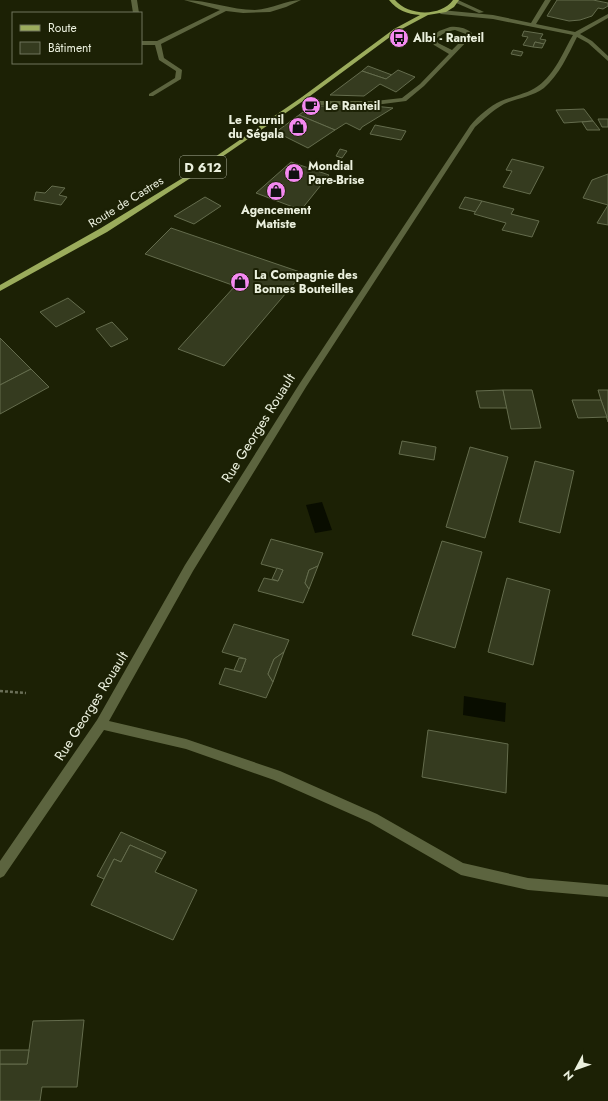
<svg xmlns="http://www.w3.org/2000/svg" width="608" height="1101" font-family="Jost,sans-serif">
	<rect width="100%" height="100%" fill="#1c2105"/>
	<g fill="#090d00">
		<path d="M322,502L332,530L315,533L306,505Z"/>
		<path d="M464,696L506,703L505,722L463,715Z"/>
	</g>
	<g fill="#353b1f" stroke="#646c4d">
		<path d="M557,0H593L608,3V6L603,9L598,8L592,16L580,20L569,21L547,16Z"/>
		<path d="M524,31L543,34L540,39L546,40L544,44L535,42L533,47L523,45L528,37L522,36Z"/>
		<path d="M535,42L544,44L542,48L533,47Z"/>
		<path d="M513,50L523,52L521,56L511,54Z"/>
		<path d="M368,66L392,75L386,79L362,71Z"/>
		<path d="M398,70L415,77L396,92L380,84L364,96L330,95L362,71L386,79Z"/>
		<path d="M311,106H374L393,108L362,127L360,130L346,123L335,130L299,115Z"/>
		<path d="M584,109L593,121L564,123L556,110Z"/>
		<path d="M299,115L335,130L308,148L276,132Z"/>
		<path d="M598,119H608V127H602Z"/>
		<path d="M593,121L600,130H587L582,122Z"/>
		<path d="M375,125L406,131L401,140L370,134Z"/>
		<path d="M340,149L347,151L342,158L336,156Z"/>
		<path d="M512,159L544,167L530,194L503,187L512,171L506,170Z"/>
		<path d="M291,162L329,175L301,210L256,193Z"/>
		<path d="M608,174V205L583,198L592,180Z"/>
		<path d="M52,186L65,188L59,195L67,197L61,205L34,200L36,192L45,193Z"/>
		<path d="M205,197L221,206L194,224L174,216Z"/>
		<path d="M465,197L482,201L476,212L459,208Z"/>
		<path d="M482,201L514,209L511,214L539,221L532,237L502,230L506,223L474,214Z"/>
		<path d="M608,205V225L597,223Z"/>
		<path d="M171,228L303,273L224,366L178,349L235,286L145,254Z"/>
		<path d="M68,298L85,312L56,327L40,312Z"/>
		<path d="M112,322L128,339L111,347L96,329Z"/>
		<path d="M0,338L31,369L0,385Z"/>
		<path d="M31,369L49,387L0,414V385Z"/>
		<path d="M503,390L507,408H480L476,391Z"/>
		<path d="M503,390H532L541,428L511,429Z"/>
		<path d="M598,390H608V422L601,400Z"/>
		<path d="M572,400H601L607,417L578,418Z"/>
		<path d="M402,441L436,447L434,460L399,454Z"/>
		<path d="M470,447L508,457L485,538L446,527Z"/>
		<path d="M535,461L574,471L560,533L519,522Z"/>
		<path d="M271,539L323,553L318,566L309,570L305,583L309,589L303,603L258,591L264,578L278,581L283,570L261,564Z"/>
		<path d="M442,541L482,552L455,648L412,635Z"/>
		<path d="M318,566L309,589L305,583L309,570Z"/>
		<path d="M277,568L283,570L278,581L272,579Z"/>
		<path d="M507,578L550,590L533,665L488,652Z"/>
		<path d="M234,624L289,640L284,652L274,659L268,674L273,682L266,698L219,684L225,668L241,672L246,659L222,652Z"/>
		<path d="M284,652L273,682L268,674L274,659Z"/>
		<path d="M239,658L246,659L241,672L234,670Z"/>
		<path d="M428,730L508,744L506,793L422,777Z"/>
		<path d="M121,832L166,852L162,859L130,845L121,862L114,859L104,879L97,876Z"/>
		<path d="M130,845L162,859L155,872L197,890L173,940L91,905L114,859L121,862Z"/>
		<path d="M84,1020L77,1087H42L40,1101H0V1064H27L33,1021Z"/>
		<path d="M0,1050H29L27,1064H0Z"/>
	</g>
	<g fill="none" stroke-linecap="round" stroke-linejoin="round">
		<path stroke="#6b7058" stroke-width="2.5" stroke-dasharray="3 2" stroke-linecap="butt" d="M0,691L26,693"/>
		<g fill="#5c643f" fill-rule="evenodd">
			<path d="M131,0H137L139,13H133Z"/>
			<path d="M184,0C208,0 231,10 255,10C272,9 286,0 301,0L286,7L270,12L243,13L226,11L161,44L164,58L182,70L181,79L153,96H149V94L175,78L176,71L159,60L155,45H141V41H157L220,10Z"/>
		</g>
		<g fill="#5c643f" fill-rule="evenodd">
			<path d="M454,0H458L484,12L479,13L454,2Z"/>
			<path d="M545,0H551L536,24L575,32L608,14V18L580,34L592,41L608,56V61L588,43L577,37C568,55 559,75 544,88C532,97 517,98 504,104C493,110 484,119 475,127L306,387L193,571L109,721L186,739L280,771L377,814L463,863L528,878L608,885V897L528,890L461,875L369,822L274,780L186,749L104,730L4,876L0,878V861L97,720L185,565L300,383L470,126C478,116 490,106 501,101C513,96 527,94 538,86C555,74 563,52 573,35L493,19L441,14L438,12L441,10L493,15L531,23Z"/>
			<path d="M450,27C458,26 466,28 472,33L471,37L424,86L406,101L375,105H320L301,98L304,96L320,101H375L402,98L420,84L449,54L434,45L430,39L439,31ZM455,30L466,34L465,37L452,50L438,43L436,39C442,34 447,31 455,30Z"/>
		</g>
		<path fill="#9bac5c" fill-rule="evenodd" d="M389,0H395C408,16 441,17 453,0H459L454,7L446,12L428,15L398,31L306,99L203,170L107,232L0,291V285L101,228L199,168L302,97L394,29L420,15C407,14 397,10 389,0Z"/>
	</g>
	<defs>
		<g id="bus-disc" transform="scale(1)"><circle r="9.5" fill="#f489f0" stroke="#1c2105"/><path d="M-5-6H5V4H4V6H2V4H-2V6H-4V4H-5ZM-3.5-4V0h7V-4ZM-3.5 1.2v1.5H-2V1.2ZM2 1.2v1.5H3.5V1.2Z" fill="#111"/></g>
		<g id="cafe-disc" transform="scale(1)"><circle r="9.5" fill="#f489f0" stroke="#1c2105"/><path d="M-5.5-4.5H6V0H3Q3 3.5 0 3.5H-2.5Q-5.5 3.5-5.5 0ZM3-3.2v2h1.7v-2ZM-6 4.5H4V6H-6Z" fill="#111"/></g>
		<g id="shop-disc" transform="scale(1)"><circle r="9.5" fill="#f489f0" stroke="#1c2105"/><path d="M-5-2.5h2.3a2.7 3.5 0 0 1 5.4 0H5L5.5 6h-11ZM-1.5-2.5h3a1.5 2.3 0 0 0-3 0Z" fill="#111"/></g>
	</defs>
	<g fill-rule="evenodd">
		<use href="#bus-disc" x="399" y="38"/>
		<use href="#cafe-disc" x="311" y="106"/>
		<use href="#shop-disc" x="298" y="127"/>
		<use href="#shop-disc" x="294" y="173"/>
		<use href="#shop-disc" x="276" y="191"/>
		<use href="#shop-disc" x="240" y="282"/>
	</g>
	<g text-anchor="middle" stroke-width="4" stroke-linejoin="round" paint-order="stroke">
		<g font-size="12" font-weight="bold" fill="#ebf0de" stroke="#1c2105" text-anchor="start">
			<text x="413" y="42">Albi - Ranteil</text>
			<text x="325" y="110">Le Ranteil</text>
			<text x="284" y="124" text-anchor="end">Le Fournil<tspan x="284" dy="14">du Ségala</tspan></text>
			<text x="308" y="170">Mondial<tspan x="308" dy="14">Pare-Brise</tspan></text>
			<text x="276" y="214" text-anchor="middle">Agencement<tspan x="276" dy="14">Matiste</tspan></text>
			<text x="254" y="279">La Compagnie des<tspan x="254" dy="14">Bonnes Bouteilles</tspan></text>
		</g>
		<g font-size="12" fill="#ebf0de" stroke="#1c2105">
			<text transform="translate(126 202) rotate(-32)" y="4">Route de Castres</text>
		</g>
		<rect fill="#1c2105" stroke="#adb29d" stroke-width="1" x="180" y="156" width="46" height="22" rx="3"/>
		<g font-size="13" font-weight="bold" fill="#ebf0de">
			<text x="203" y="172">D 612</text>
		</g>
		<g font-size="14" fill="#ebf0de" stroke="#1c2105">
			<text transform="translate(258 428) rotate(-58)" y="5">Rue Georges Rouault</text>
			<text transform="translate(91 706) rotate(-58)" y="5">Rue Georges Rouault</text>
		</g>
	</g>
	<rect x="12" y="12" width="130" height="52" fill="#1c2105" stroke="#6f745c"/>
	<rect x="20" y="25" width="20" height="6" fill="#9bac5c" stroke="#6f745c"/>
	<text x="48" y="32" font-size="12" fill="#ebf0de">Route</text>
	<rect x="20" y="42" width="20" height="12" fill="#353b1f" stroke="#6f745c"/>
	<text x="48" y="52" font-size="12" fill="#ebf0de">Bâtiment</text>
	<g transform="translate(576 1069) rotate(229)" stroke="#1c2105" stroke-width="3" paint-order="stroke">
	<path d="M0-3L7 15L0 10L-7 15Z" fill="#ebf0de"/>
	<text y="-6" font-size="11" font-weight="bold" text-anchor="middle" fill="#ebf0de">N</text>
	</g>
</svg>
